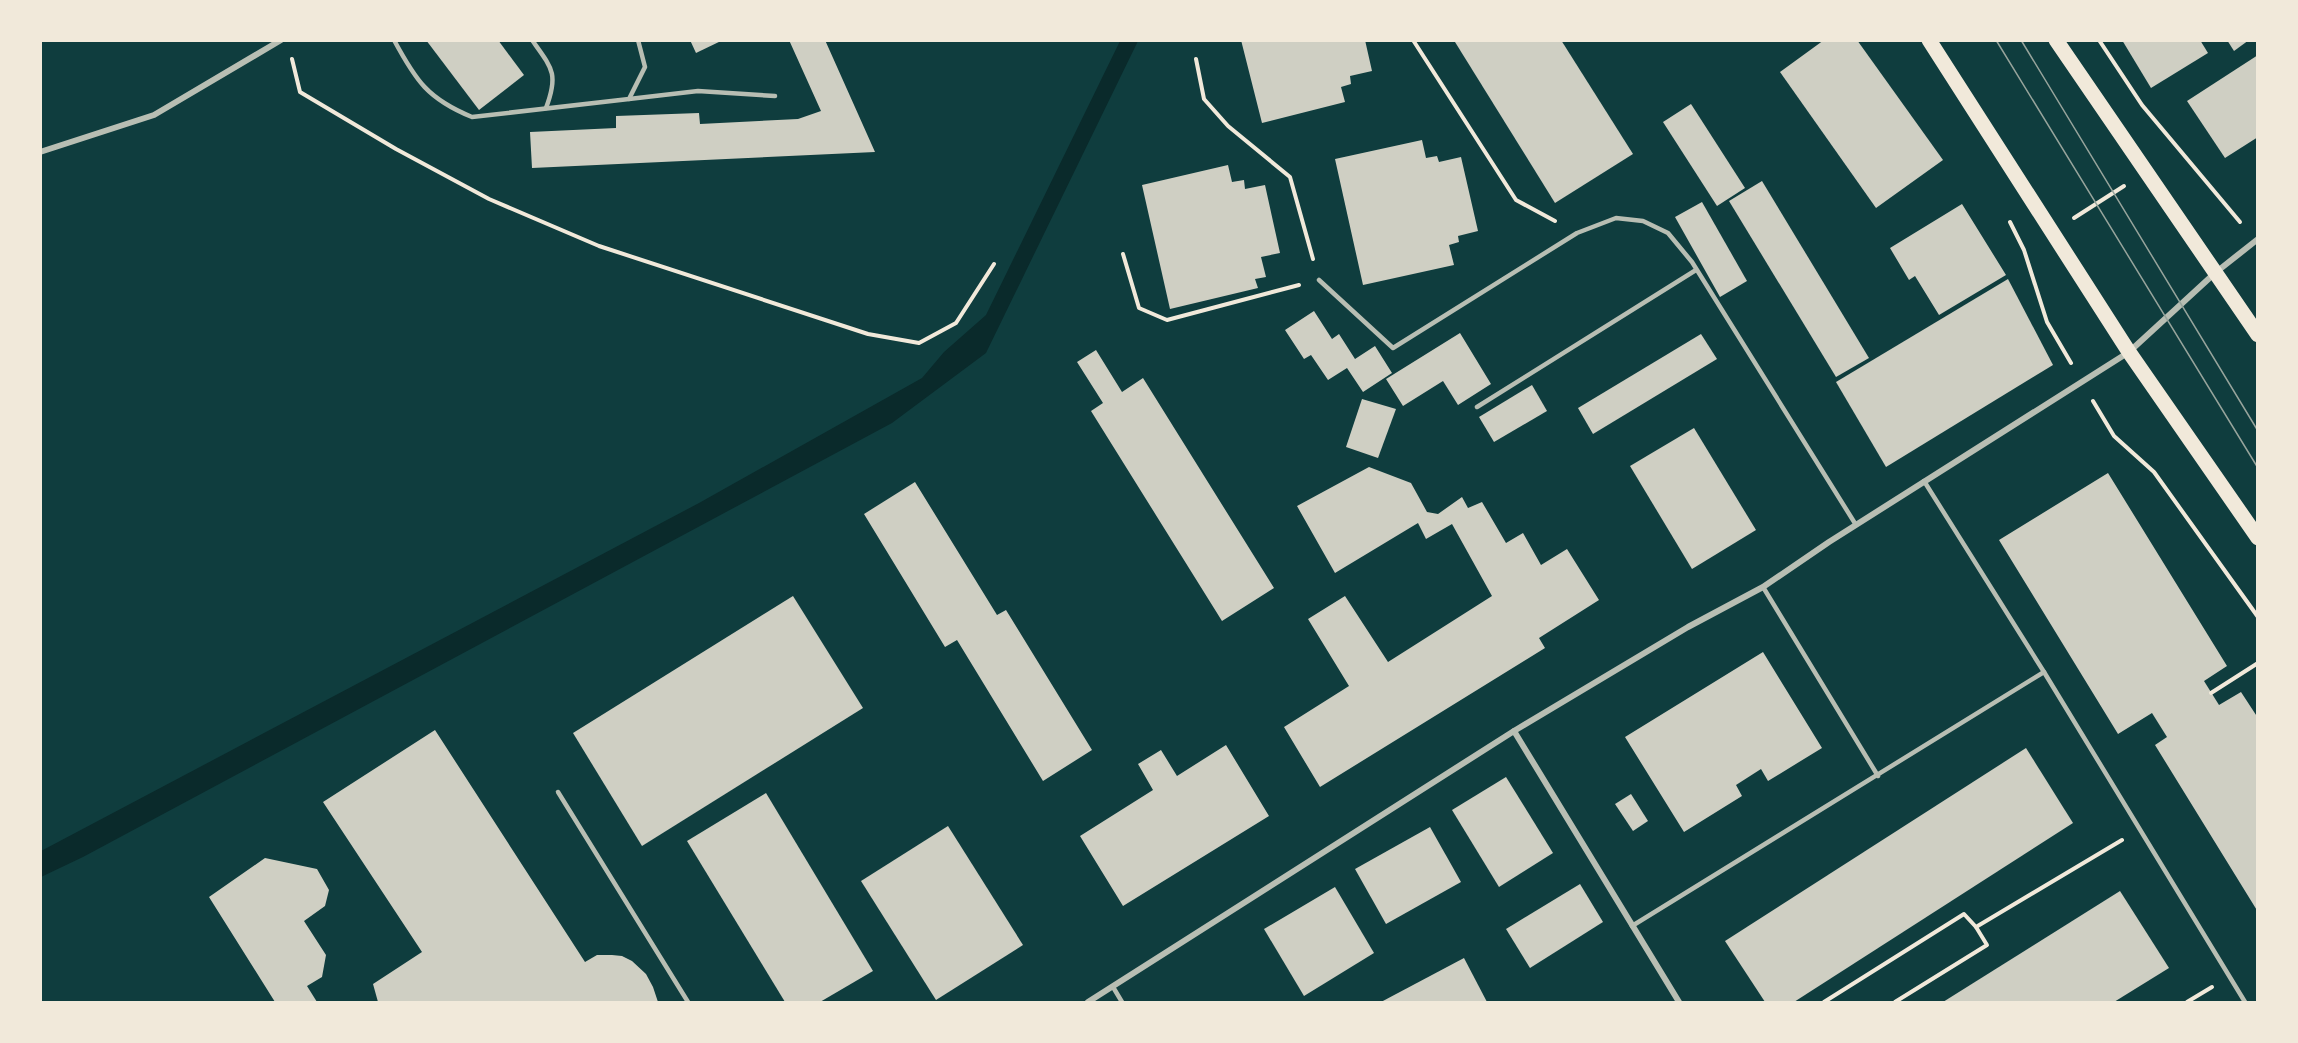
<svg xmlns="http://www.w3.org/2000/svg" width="2298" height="1043" font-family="Montserrat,sans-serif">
	<rect width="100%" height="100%" fill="#0f3d3e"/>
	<path fill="#0a2a2b" d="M1120,41H1138L986,353L892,423L83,857L41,877V851L699,503L922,378L944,352L986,315Z"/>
	<g fill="#cfcfc3">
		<path d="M426,40H498L524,75L479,110Z"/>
		<path d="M690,40H723L696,53Z"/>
		<path d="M789,40H825L875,152L532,168L530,132L616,128V116L699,113L700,124L798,119L821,111Z"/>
		<path d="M1241,40H1365L1372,71L1350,76L1351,84L1341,87L1345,102L1262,123Z"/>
		<path d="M1456,40H1561L1633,154L1555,203L1455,42Z"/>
		<path d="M1824,40H1857L1943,160L1876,208L1780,72Z"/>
		<path d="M2122,40H2200L2208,53L2151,88Z"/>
		<path d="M2227,40H2249L2234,51Z"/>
		<path d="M2258,55V137L2225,158L2187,101Z"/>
		<path d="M1691,104L1745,188L1717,206L1663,122Z"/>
		<path d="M1422,140L1426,158L1437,156L1439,162L1461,157L1478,231L1458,236L1459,242L1449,245L1454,265L1363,285L1335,159Z"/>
		<path d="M1228,165L1232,182L1244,180L1245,189L1265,185L1280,253L1261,257L1266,277L1255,279L1258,288L1170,309L1142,185Z"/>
		<path d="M1762,181L1869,358L1836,377L1729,201Z"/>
		<path d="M1702,202L1747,281L1720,297L1675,217Z"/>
		<path d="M1962,204L2006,275L1939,315L1915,276L1909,280L1890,248Z"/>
		<path d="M2008,279L2053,365L1886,467L1836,382Z"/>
		<path d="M1314,311L1332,339L1339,334L1355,359L1375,346L1392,373L1363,392L1347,368L1328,380L1311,355L1304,359L1285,330Z"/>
		<path d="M1460,333L1491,384L1458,405L1443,381L1403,406L1386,379Z"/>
		<path d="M1701,334L1717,359L1593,434L1578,408Z"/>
		<path d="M1096,350L1122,392L1143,378L1274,588L1222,621L1091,411L1103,403L1077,362Z"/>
		<path d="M1532,385L1547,411L1494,442L1479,417Z"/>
		<path d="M1362,399L1396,409L1378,458L1346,447Z"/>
		<path d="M1694,428L1756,530L1692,569L1630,466Z"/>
		<path d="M1369,467L1411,483L1427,512L1438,514L1462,497L1468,508L1482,502L1506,543L1523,533L1541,565L1567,549L1599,600L1539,638L1545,648L1320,787L1284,727L1349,686L1308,619L1345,596L1388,662L1492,596L1452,524L1426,539L1418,523L1335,573L1297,506Z"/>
		<path d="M2108,473L2227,666L2204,681L2219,705L2241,692L2258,718V912L2155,745L2167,737L2152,713L2118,734L1999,540Z"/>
		<path d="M915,482L997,615L1006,610L1092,750L1043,781L957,640L945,647L864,514Z"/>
		<path d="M793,596L863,708L642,846L573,733Z"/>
		<path d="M1763,652L1822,748L1768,781L1761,769L1736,785L1742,796L1684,832L1625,737Z"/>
		<path d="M435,730L585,962L597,955H612L622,956L632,961L646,974L653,987L658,1002H378L373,984L422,952L323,802Z"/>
		<path d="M1226,745L1269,816L1123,906L1080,836L1153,790L1138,764L1161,750L1177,776Z"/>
		<path d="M2026,748L2073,823L1794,1002H1765L1725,941Z"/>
		<path d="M1506,777L1553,853L1499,887L1452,810Z"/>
		<path d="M766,793L873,971L820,1002H785L687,841Z"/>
		<path d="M1631,794L1648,821L1633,831L1615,804Z"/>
		<path d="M948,826L1023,945L936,1000L861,881Z"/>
		<path d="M1430,827L1461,882L1386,924L1355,869Z"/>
		<path d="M265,858L317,869L329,890L325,906L304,921L326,955L322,977L307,986L317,1002H275L209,897Z"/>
		<path d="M1580,884L1603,922L1530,968L1506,929Z"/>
		<path d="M1335,887L1374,953L1304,996L1264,929Z"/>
		<path d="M2120,891L2169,968L2114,1002H1943Z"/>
		<path d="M1464,958L1487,1002H1381Z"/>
	</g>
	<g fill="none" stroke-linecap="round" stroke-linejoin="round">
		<g stroke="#f1e9da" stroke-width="4">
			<path d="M1413,40L1516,200L1555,221"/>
			<path d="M2099,40L2142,105L2240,222"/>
			<path d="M292,59L300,92L396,149L489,199L599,246L868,334L919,343L956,323L994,264"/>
			<path d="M1196,59L1204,99L1228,126L1290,177L1313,259"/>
			<path d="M2074,218L2124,186"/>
			<path d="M2010,222L2024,250L2047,322L2071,363"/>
			<path d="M1123,254L1139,308L1167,320L1299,285"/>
			<path d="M2093,401L2114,436L2154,472L2258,617"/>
			<path d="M2211,693L2258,663"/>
			<path d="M1824,1002L1964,914L1976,927L2122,840"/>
			<path d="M1895,1002L1987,945L1976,927"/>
			<path d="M2187,1002L2212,987"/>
		</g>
		<g stroke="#b8beb3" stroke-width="4.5">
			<path d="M394,40C416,81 428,99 472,117L629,99L645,67L638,40"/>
			<path d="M532,40C552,68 559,74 546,108"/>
			<path d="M629,99L698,91L775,96"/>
			<path d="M1319,280L1393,348L1577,233L1616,218L1643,221L1668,233L1692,262L1856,525"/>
			<path d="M1477,407L1696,270"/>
			<path d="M1763,587L1878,776"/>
			<path d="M2044,672L2245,1002"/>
			<path d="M558,792L688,1002"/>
			<path d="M1632,926L2044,672L1924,481"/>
			<path d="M1113,987L1122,1002"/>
		</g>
		<g stroke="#b8beb3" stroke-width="6">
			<path d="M40,152L154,115L281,40"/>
			<path d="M1514,731L1679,1002"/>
			<path d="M1088,1002L1514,731L1688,627L1763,587L1829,542L2129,352L2215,273L2258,239"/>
		</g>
		<g stroke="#f1e9da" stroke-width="15">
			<path d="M1929,40L2129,352L2258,538"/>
			<path d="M2056,40L2258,335"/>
		</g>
		<g stroke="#97a49c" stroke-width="1.5">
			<path d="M1996,40L2258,468"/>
			<path d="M2021,40L2258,431"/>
		</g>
	</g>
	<rect width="2298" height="1043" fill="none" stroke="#f1e9da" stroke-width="84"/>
</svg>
